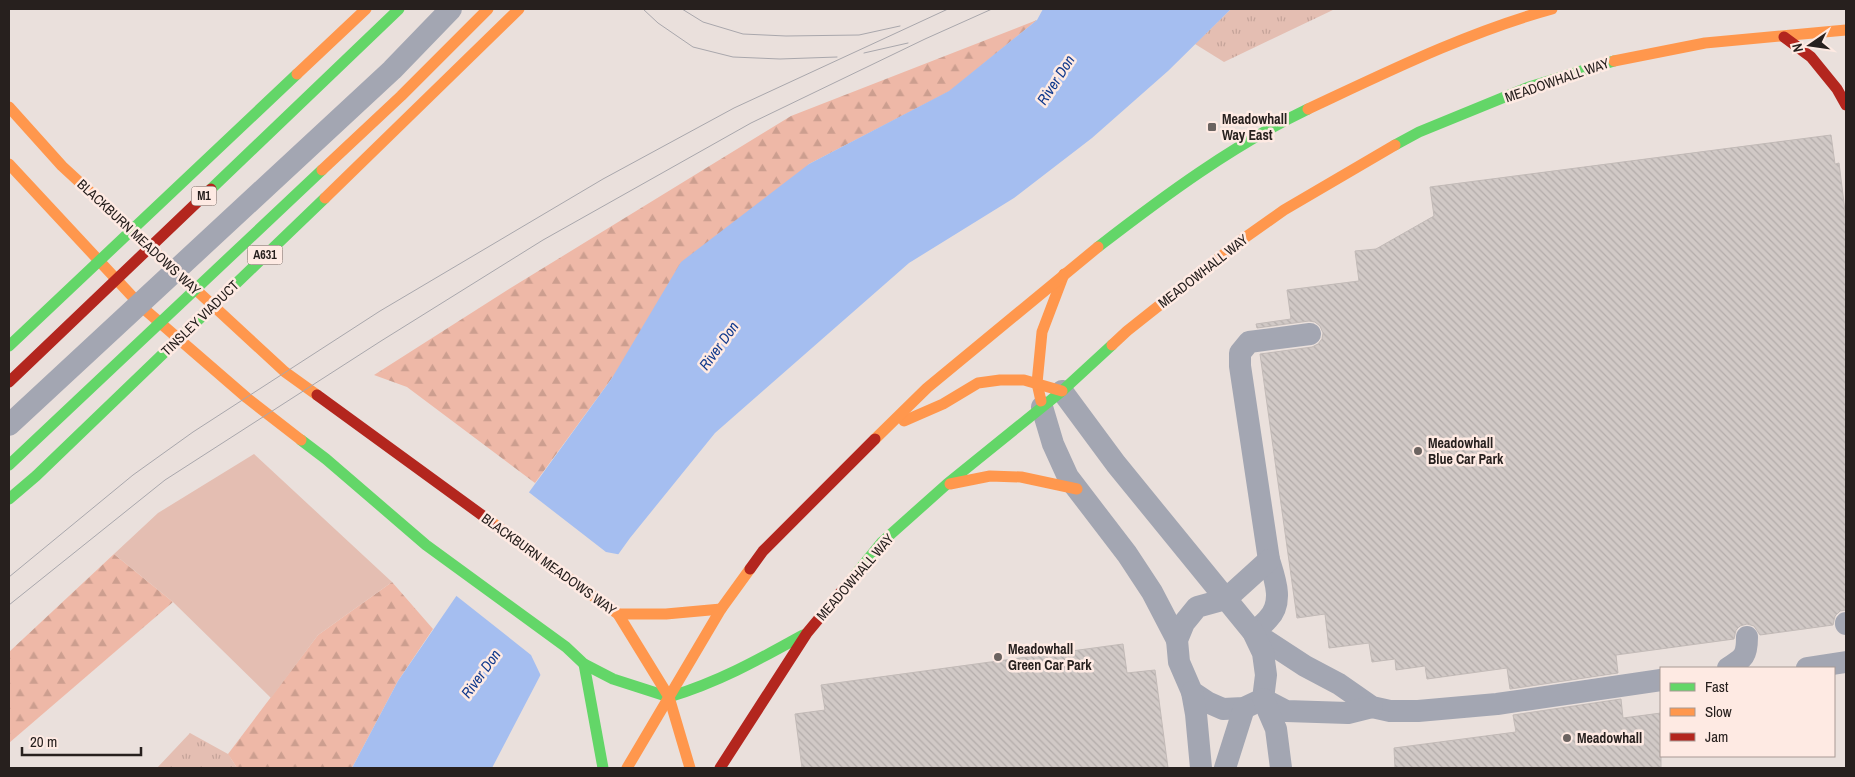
<svg xmlns="http://www.w3.org/2000/svg" width="1855" height="777" font-family="'Archivo Narrow',sans-serif">
	<defs>
		<pattern id="grass-tufts" width="24" height="20" patternUnits="userSpaceOnUse" patternTransform="scale(1.25)"><rect width="24" height="20" fill="#e4beb2"/><path d="M3 7l-1-3M5 7V3M7 7l1-3M15 17l-1-3M17 17v-4M19 17l1-3" fill="none" stroke="#c4a399"/></pattern>
		<pattern id="forest-firs" width="22" height="20" patternUnits="userSpaceOnUse" patternTransform="scale(1.25)"><rect width="22" height="20" fill="#eeb8a7"/><path d="M5 1l3.5 6h-7zM16 11l3.5 6h-7z" fill="#cc9e8f"/></pattern>
		<pattern id="building-back-hatch" width="6" height="6" patternUnits="userSpaceOnUse" patternTransform="scale(1.25)"><rect width="6" height="6" fill="#d1c9c6"/><path d="M-1 5l2 2M0 0l6 6M5-1l2 2" fill="none" stroke="#b3acaa"/></pattern>
	</defs>
	<rect width="100%" height="100%" fill="#eae0dc"/>
	<g fill="url(#grass-tufts)">
		<path d="M1231,9H1335L1224,62L1195,44Z"/>
		<path d="M190,733L228,754L237,768H157Z"/>
	</g>
	<g fill="url(#forest-firs)">
		<path d="M1037,20L950,91L809,164L612,378L535,483L407,387L374,375L509,289L791,116Z"/>
		<path d="M114,554L173,602L9,743V652Z"/>
		<path d="M392,582L433,629L398,681L352,768H237L228,754L318,635Z"/>
	</g>
	<path fill="#e4beb2" d="M254,454L392,582L318,635L271,698L173,602L114,554L158,513Z"/>
	<path fill="#a5bef0" d="M1043,9H1231L1168,71L1092,138L1014,198L909,263L715,433L630,538L564,630L492,768H352L398,681L503,528L612,378L681,262L809,164L949,91L1037,20Z"/>
	<path fill="#eae0dc" d="M526,490L606,552L622,555L566,631L542,678L531,655L454,594Z"/>
	<g fill="url(#building-back-hatch)" stroke="#c2bab7">
		<path d="M1831,135L1835,164L1839,163L1846,219V610L1840,611L1835,616L1833,625L1760,635L1754,626L1747,624L1740,626L1736,630L1734,639L1616,655L1618,673L1510,689L1507,668L1427,679L1425,666L1396,670L1395,659L1372,662L1369,643L1329,648L1325,614L1297,618L1260,354L1312,347L1318,344L1322,339L1323,333L1320,326L1315,322L1309,321L1257,328L1256,324L1291,319L1287,290L1359,281L1355,251L1376,249L1434,216L1430,187Z"/>
		<path d="M1123,644L1127,673L1155,670L1168,768H802L795,714L825,710L821,685Z"/>
		<path d="M1621,699L1623,718L1661,713V768H1395L1394,748L1516,732L1513,715Z"/>
	</g>
	<g fill="none" stroke-linecap="round" stroke-linejoin="round">
		<g stroke="#a3a6b2" stroke-width="22">
			<path d="M1310,334L1249,342L1240,353V366L1269,560C1275,579 1284,603 1268,619C1264,624 1258,628 1253,632L1305,666L1339,684L1372,707L1390,711H1418L1497,704L1661,680"/>
			<path d="M1062,391L1116,464L1253,632L1263,653L1266,675L1263,699L1244,708L1223,709L1207,702L1192,692L1179,662L1177,640L1184,623L1197,607L1226,599L1269,560"/>
			<path d="M1042,407L1053,444L1068,477L1127,554L1152,592L1177,640"/>
			<path d="M1846,623V624"/>
			<path d="M1728,668C1744,658 1747,656 1747,637"/>
			<path d="M1807,668L1846,662"/>
			<path d="M1192,692L1196,714L1201,768"/>
			<path d="M1263,699L1286,711L1348,713L1372,707"/>
			<path d="M1263,699L1276,729L1281,768"/>
			<path d="M1225,768L1244,708"/>
		</g>
		<g stroke="#63d668" stroke-width="11">
			<path d="M1395,145L1419,132L1529,87L1614,61"/>
			<path d="M1098,247C1164,196 1233,145 1308,109"/>
			<path d="M301,440L326,459L426,545L566,647L584,664L613,679L669,697"/>
			<path d="M851,580L882,542L947,484L1062,391L1112,345"/>
			<path d="M584,664L603,768"/>
			<path d="M669,697C719,682 758,660 803,635"/>
		</g>
		<g stroke="#ff974d" stroke-width="11">
			<path d="M1614,61L1705,43L1846,30"/>
			<path d="M9,107L62,166L285,372L317,395"/>
			<path d="M1308,109C1387,72 1468,32 1552,9"/>
			<path d="M9,164L143,308L247,398L301,440"/>
			<path d="M1112,345L1127,331L1243,239L1284,210L1395,145"/>
			<path d="M1041,401L1037,383L1042,332L1064,274"/>
			<path d="M904,421L943,404L978,383L1000,380H1024L1062,391"/>
			<path d="M875,439L927,388L1098,247"/>
			<path d="M950,484L990,476L1021,477L1077,489"/>
			<path d="M490,521L618,614L669,697L690,768"/>
			<path d="M618,614H666L721,609"/>
			<path d="M627,768L721,609L750,569"/>
		</g>
		<g stroke="#b3261e" stroke-width="11">
			<path d="M1784,37L1811,57L1837,89L1846,105"/>
			<path d="M317,395L490,521"/>
			<path d="M750,569L763,551L875,439"/>
			<path d="M720,768L807,633L851,580"/>
		</g>
		<g stroke="#a9a7ac" stroke-width="1">
			<path d="M643,9L658,23L693,47L733,57L780,59L837,57"/>
			<path d="M682,9L703,22L743,34L786,36L859,35L900,26"/>
			<path d="M864,53L908,43"/>
			<path d="M9,577L133,475L193,432L380,311L603,179L734,108L948,9"/>
			<path d="M9,605L165,480L381,341L543,240L751,123L925,39L992,9"/>
		</g>
		<path stroke="#a3a6b2" stroke-width="22" d="M9,425L392,70L451,9"/>
		<g stroke="#63d668" stroke-width="11">
			<path d="M211,189L399,9"/>
			<path d="M9,346L297,74"/>
			<path d="M9,465L322,170"/>
			<path d="M9,499L36,476L325,198"/>
		</g>
		<g stroke="#ff974d" stroke-width="11">
			<path d="M297,74L366,9"/>
			<path d="M322,170L401,96L488,9"/>
			<path d="M325,198L519,9"/>
		</g>
		<path stroke="#b3261e" stroke-width="11" d="M9,382L211,189"/>
	</g>
	<g fill="#6b6360" stroke="#feeae3" stroke-width="2">
		<rect x="1207" y="122" width="10" height="10" rx="2.5"/>
		<circle cx="1418" cy="451" r="5"/>
		<circle cx="998" cy="657" r="5"/>
		<circle cx="1567" cy="738" r="5"/>
	</g>
	<g text-anchor="middle" stroke-width="5" stroke-linejoin="round" paint-order="stroke">
		<g fill="#feeae3" stroke="#685d59" stroke-width="1">
			<rect x="191.5" y="186.5" width="25" height="19" rx="4"/>
			<rect x="247.5" y="245.5" width="35" height="19" rx="4"/>
		</g>
		<g font-size="12" font-weight="bold" fill="#27201e">
			<text x="204" y="200">M1</text>
			<text x="265" y="259">A631</text>
		</g>
		<g font-size="14" fill="#27201e" stroke="#feeae3">
			<text transform="translate(1557 80) rotate(-19)" y="5">MEADOWHALL WAY</text>
			<text transform="translate(139 237) rotate(43)" y="5">BLACKBURN MEADOWS WAY</text>
			<text transform="translate(1203 271) rotate(-38)" y="5">MEADOWHALL WAY</text>
			<text transform="translate(200 318) rotate(-44)" y="5">TINSLEY VIADUCT</text>
			<text transform="translate(549 564) rotate(36)" y="5">BLACKBURN MEADOWS WAY</text>
			<text transform="translate(855 577) rotate(-49)" y="5">MEADOWHALL WAY</text>
		</g>
		<g font-size="14" font-weight="bold" fill="#27201e" stroke="#feeae3" text-anchor="start">
			<text x="1222" y="124">Meadowhall<tspan x="1222" dy="16">Way East</tspan></text>
			<text x="1428" y="448">Meadowhall<tspan x="1428" dy="16">Blue Car Park</tspan></text>
			<text x="1008" y="654">Meadowhall<tspan x="1008" dy="16">Green Car Park</tspan></text>
			<text x="1577" y="743">Meadowhall</text>
		</g>
		<g font-size="15" font-style="italic" fill="#0f388c" stroke="#feeae3">
			<text transform="translate(1056 80) rotate(-57)" y="5">River Don</text>
			<text transform="translate(719 346) rotate(-54)" y="5">River Don</text>
			<text transform="translate(481 674) rotate(-54)" y="5">River Don</text>
		</g>
	</g>
	<rect width="1855" height="777" fill="none" stroke="#27201e" stroke-width="20"/>
	<rect x="1660" y="667" width="175" height="90" fill="#feeae3" stroke="#a89994"/>
	<rect x="1670" y="683" width="25" height="8" fill="#63d668" stroke="#a89994"/>
	<text x="1705" y="692" font-size="15" fill="#27201e">Fast</text>
	<rect x="1670" y="708" width="25" height="8" fill="#ff974d" stroke="#a89994"/>
	<text x="1705" y="717" font-size="15" fill="#27201e">Slow</text>
	<rect x="1670" y="733" width="25" height="8" fill="#b3261e" stroke="#a89994"/>
	<text x="1705" y="742" font-size="15" fill="#27201e">Jam</text>
	<g transform="translate(1810 45) rotate(257)" stroke="#feeae3" stroke-width="4" paint-order="stroke">
	<path d="M0-4L9 19L0 12L-9 19Z" fill="#27201e"/>
	<text y="-8" font-size="14" font-weight="bold" text-anchor="middle" fill="#27201e">N</text>
	</g>
	<path d="M22 747v8h119v-8" fill="none" stroke="#27201e" stroke-width="2.5"/>
	<text x="30" y="747" font-size="15" fill="#27201e" stroke="#feeae3" stroke-width="4" paint-order="stroke">20 m</text>
</svg>
